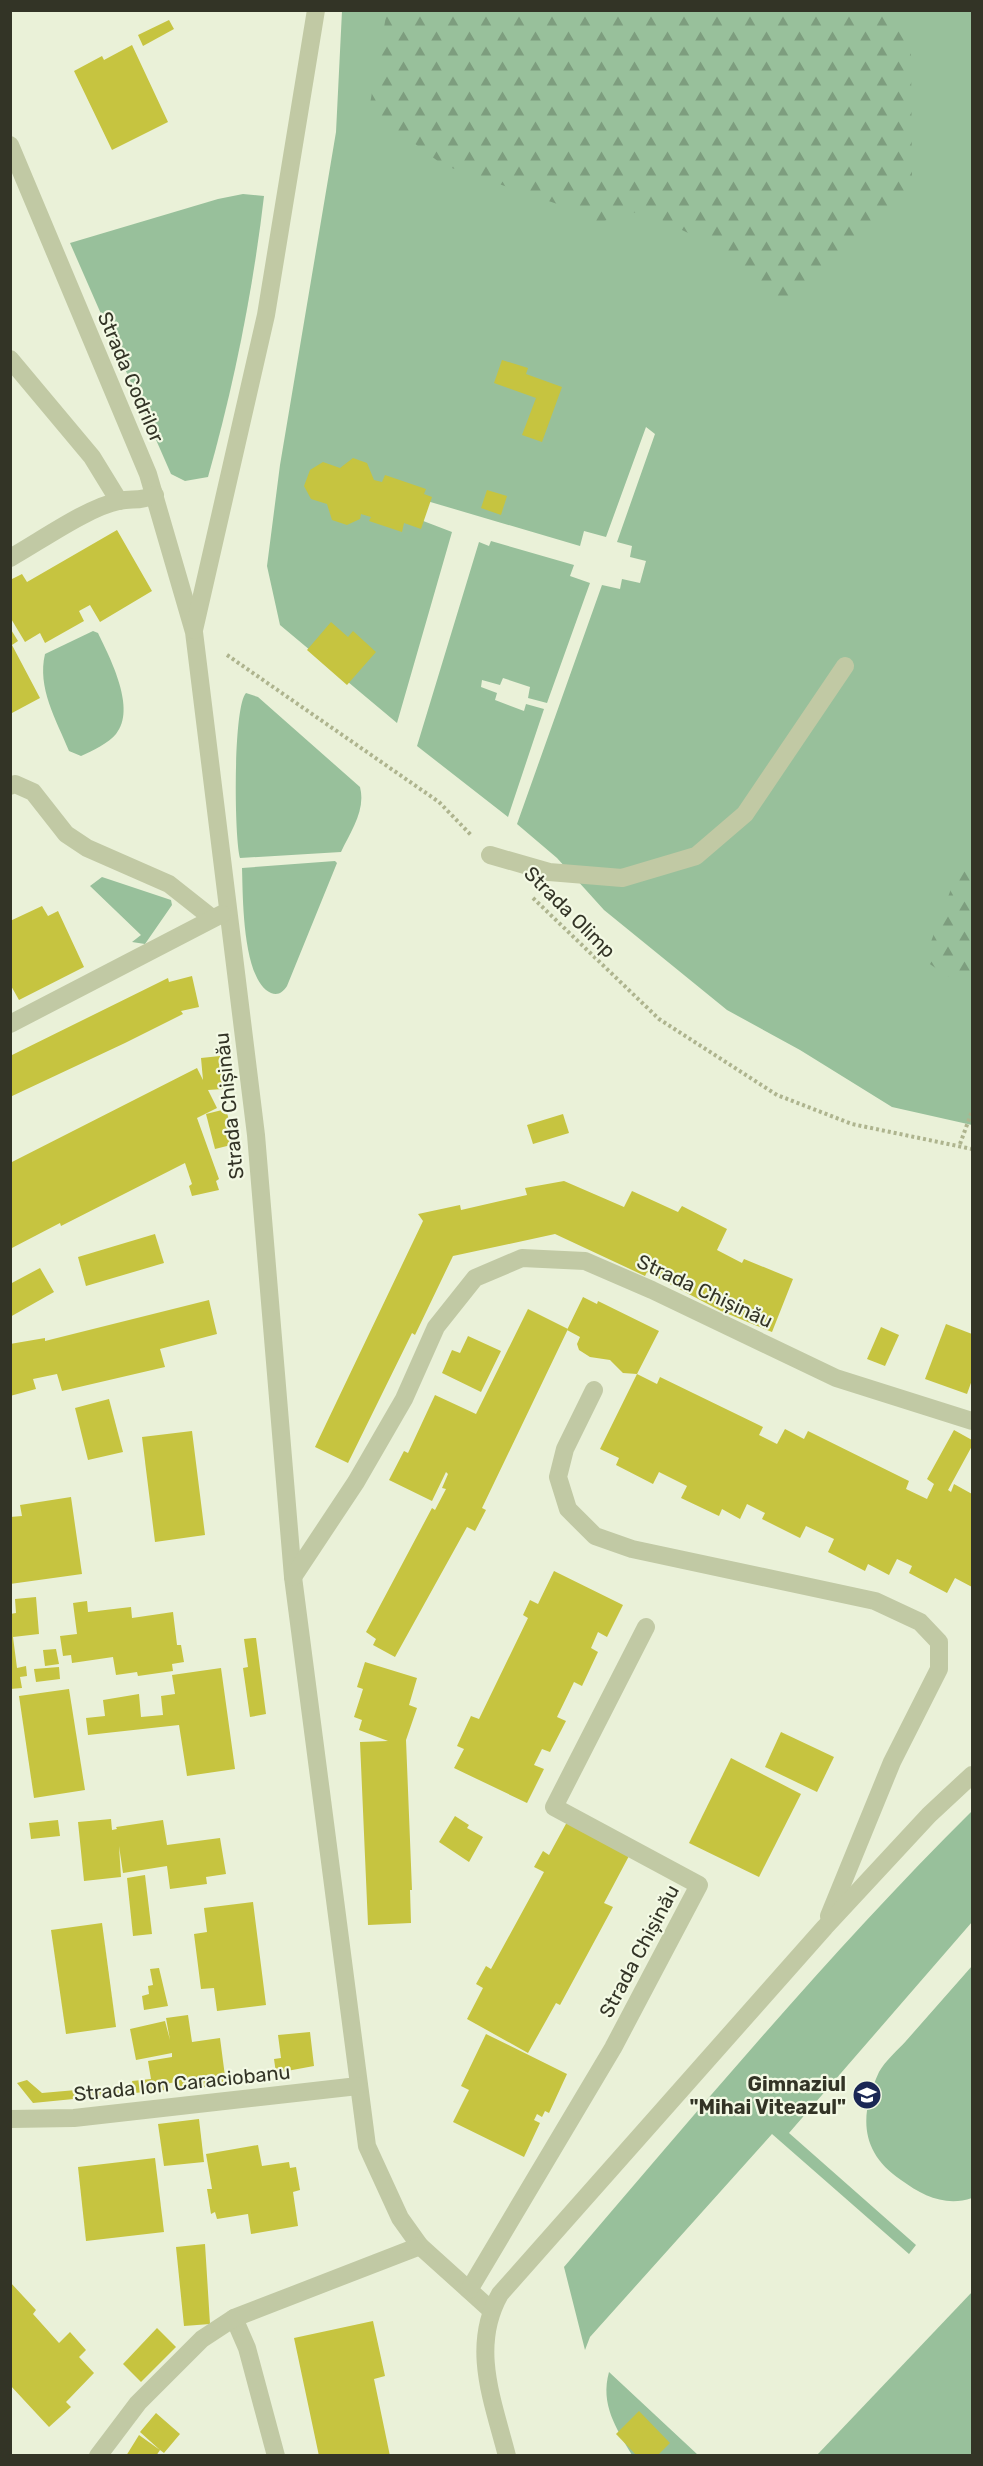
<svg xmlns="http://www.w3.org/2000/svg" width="983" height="2466" font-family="Rubik,sans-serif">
	<defs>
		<pattern id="forest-firs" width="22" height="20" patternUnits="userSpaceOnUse" patternTransform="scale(1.5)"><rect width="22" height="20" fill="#98c09b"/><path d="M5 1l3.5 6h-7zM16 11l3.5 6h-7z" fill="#7d9d7e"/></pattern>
	</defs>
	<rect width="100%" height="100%" fill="#eaf1d8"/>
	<g fill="#98c09b">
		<path d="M342,11H972V1125L892,1107L800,1050L727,1010L604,910L557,858L517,824L602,585L620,589L622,579L640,583L646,561L630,557L632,546L617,542L655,434L646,427L606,537L584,531L580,546L410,496L405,514L452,532L397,723L280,625L267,566L280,465L336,132Z"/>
		<path d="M243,194L264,196C253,290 234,385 208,477L185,481L171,474L70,243L218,199Z"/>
		<path d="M491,541L574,565L570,576L590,583L547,703L528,698L530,687L503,678L500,685L482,680L481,687L497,693L495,700L524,711L526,704L544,709L508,817L417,746L479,542L489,546Z"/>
		<path d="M93,631L98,633C110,658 137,709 116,734C109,743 92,751 81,756L69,751C56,719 37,688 45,654Z"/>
		<path d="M246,693L258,697L360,787C366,810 351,831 341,852L240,858C234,836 233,707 246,693Z"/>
		<path d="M335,861L337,863L287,986C283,992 278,996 271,993C242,980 243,896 242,868Z"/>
		<path d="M102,877L171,900L172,905L145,944L132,942L141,935L90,886Z"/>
		<path d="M972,1811V1922L789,2133L916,2245L909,2254L772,2134L590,2337L585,2350L564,2267C697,2112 827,1955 972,1811Z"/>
		<path d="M972,1966V2198C946,2207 923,2196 901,2180C860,2152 859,2116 879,2072C885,2061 898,2050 906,2041C928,2016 950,1991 972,1966Z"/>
		<path d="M972,2292V2455H817Z"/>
		<path d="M609,2372L698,2455H632C616,2428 600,2404 609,2372Z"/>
	</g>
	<g fill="url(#forest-firs)">
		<path d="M387,11H893L911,52L912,184L789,309L719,248L645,212L624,213L590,227L575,210L443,165L369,109Z"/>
		<path d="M972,853V993L924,960L956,876Z"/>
	</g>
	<g fill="#c6c440">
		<path d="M169,20L174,29L143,46L138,35Z"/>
		<path d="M132,45L168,122L112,150L74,71L102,56L104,60Z"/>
		<path d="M502,360L528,368L526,374L562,387L542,442L522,435L536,398L494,383Z"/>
		<path d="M353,458L367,463L374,480L382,482L385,475L426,489L424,494L432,497L421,529L404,523L402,532L369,521L371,517L361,514L360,519L347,525L332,520L327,504L311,499L304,486L310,470L323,462L340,468Z"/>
		<path d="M487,490L507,496L501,515L481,508Z"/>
		<path d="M117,530L152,591L100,622L90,605L79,611L84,621L45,643L40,633L25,642L10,617V580L22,574L27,582Z"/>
		<path d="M331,622L348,637L353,631L376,652L347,685L307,650Z"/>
		<path d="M10,628L18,641L12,645L40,698L12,713Z"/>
		<path d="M42,906L48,916L58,911L84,967L19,1000L10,984V921Z"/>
		<path d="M192,976L199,1007L181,1011L183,1014L125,1043L10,1097V1056L168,978L169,982Z"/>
		<path d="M220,1056L223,1089L208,1090L217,1108L197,1118L219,1179L216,1181L219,1190L192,1196L189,1186L192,1184L185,1163L61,1226L60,1223L10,1249V1163L197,1068L203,1080L201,1058Z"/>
		<path d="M226,1109L235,1144L215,1149L206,1114Z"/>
		<path d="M563,1114L569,1133L533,1144L527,1125Z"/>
		<path d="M564,1181L624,1207L632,1191L678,1212L682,1206L727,1229L717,1250L742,1263L744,1259L793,1279L772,1332L721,1311L647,1272L645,1276L555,1234L453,1256L415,1335L412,1333L348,1463L315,1447L423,1221L418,1214L460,1205L461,1210L527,1195L525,1188Z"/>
		<path d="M155,1234L164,1263L86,1286L78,1257Z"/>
		<path d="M40,1268L54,1292L10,1317V1284Z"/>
		<path d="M583,1297L597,1304L598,1301L659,1331L637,1374L623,1373L610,1360L590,1357L579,1350L577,1344L580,1337L567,1330Z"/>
		<path d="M209,1300L217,1334L160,1349L165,1367L62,1391L57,1374L33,1379L36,1389L10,1396V1344L45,1338V1341Z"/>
		<path d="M528,1309L568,1329L482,1508L486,1510L475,1531L467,1527L395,1657L373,1645L376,1639L366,1632L432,1508L435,1510L446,1489L442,1488L448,1474L446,1472L432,1501L389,1480L404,1451L408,1453L435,1395L476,1414Z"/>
		<path d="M946,1324L972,1334V1380L967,1394L925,1379Z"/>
		<path d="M881,1327L899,1335L885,1366L867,1359Z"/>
		<path d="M468,1336L501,1351L481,1392L442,1373L452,1350L460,1353Z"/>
		<path d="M637,1374L657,1384L660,1377L763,1427L759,1435L777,1444L785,1429L804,1439L808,1431L909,1481L906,1489L927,1499L934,1484L927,1479L954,1430L972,1440V1446L948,1490L951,1492L954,1484L972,1494V1587L955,1578L947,1593L909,1573L912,1566L897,1559L889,1575L868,1564L865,1571L828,1552L834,1539L806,1526L800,1538L762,1519L765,1513L747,1504L740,1519L722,1509L719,1516L681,1498L687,1486L659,1472L653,1484L616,1465L619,1458L600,1449Z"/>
		<path d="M109,1399L123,1452L88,1460L75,1408Z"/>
		<path d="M192,1431L205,1535L155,1542L142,1437Z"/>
		<path d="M71,1497L82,1574L10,1584V1517L22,1516L20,1505Z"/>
		<path d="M554,1571L623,1605L607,1637L598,1632L591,1648L598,1652L582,1686L574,1682L557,1717L566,1721L550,1752L542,1749L534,1765L544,1769L527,1803L454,1768L464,1749L457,1746L471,1716L479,1719L528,1618L523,1615L530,1600L538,1604Z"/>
		<path d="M36,1597L39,1634L13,1637L17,1668L26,1666L27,1676L20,1677L22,1688L10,1689V1614L16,1613L15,1599Z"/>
		<path d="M87,1601L88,1612L131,1607L132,1618L173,1612L177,1645H181L184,1662L172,1664L173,1671L138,1676L137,1672L116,1675L113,1657L72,1663L71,1655L63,1656L60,1636L77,1634L73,1603Z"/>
		<path d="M253,1638H256L266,1714L250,1717L243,1668L248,1667L244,1639Z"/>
		<path d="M56,1649L59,1664L45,1666L43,1650Z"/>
		<path d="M365,1662L417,1678L409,1705L417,1708L406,1740L412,1890H410L411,1923L368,1925L360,1742L388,1741L359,1730L362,1720L354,1717L363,1689L357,1687Z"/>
		<path d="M59,1667L60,1679L36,1682L34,1669Z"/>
		<path d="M221,1668L235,1769L187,1776L179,1725L88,1735L86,1718L105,1716L103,1700L139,1694L141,1717L163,1715L161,1696L175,1694L172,1675Z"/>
		<path d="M69,1689L85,1790L34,1798L19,1696Z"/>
		<path d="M781,1732L834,1757L817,1792L765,1767Z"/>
		<path d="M731,1758L801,1794L759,1877L689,1843Z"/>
		<path d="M455,1816L469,1825L467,1828L483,1837L469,1862L439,1842Z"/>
		<path d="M111,1819L112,1830L117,1829L116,1827L163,1820L167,1845L220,1838L226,1874L206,1877L207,1884L170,1889L167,1866L123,1873L119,1846L121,1877L84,1881L78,1822Z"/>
		<path d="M58,1820L60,1836L31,1839L29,1823Z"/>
		<path d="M567,1822L629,1856L604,1903L613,1907L560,2005L556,2003L528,2053L467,2019L483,1988L476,1984L486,1966L491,1969L544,1872L534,1867L543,1851L549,1855Z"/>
		<path d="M145,1875L152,1934L133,1936L127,1878Z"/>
		<path d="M253,1902L266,2005L217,2011L214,1988L201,1989L194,1934L207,1932L204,1908Z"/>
		<path d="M102,1923L116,2027L66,2034L51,1930Z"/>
		<path d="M159,1968L168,2006L144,2010L142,1996L149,1994L148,1986L153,1985L150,1969Z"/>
		<path d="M188,2015L192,2042L220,2038L226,2084L177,2091L176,2082L165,2084V2090L33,2103L17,2083L27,2080L42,2093L133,2085L132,2081L151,2079L148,2061L172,2057V2053L136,2060L130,2029L165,2021L170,2040L166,2018Z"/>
		<path d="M310,2032L314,2066L276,2073L274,2059L281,2058L278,2035Z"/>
		<path d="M486,2034L567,2074L549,2113L545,2111L542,2117L537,2114L534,2120L540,2123L524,2157L453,2122L469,2090L461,2086Z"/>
		<path d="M199,2119L204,2162L164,2166L158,2124Z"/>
		<path d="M258,2145L262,2166L289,2162L290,2168L296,2167L300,2190L293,2192L298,2226L251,2234L248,2214L217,2219L215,2212L211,2214L207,2189H212L206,2154Z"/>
		<path d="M155,2158L164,2232L86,2241L78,2167Z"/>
		<path d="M205,2244L210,2324L184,2326L176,2247Z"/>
		<path d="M10,2282L36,2310L33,2314L59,2343L70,2332L86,2350L79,2357L94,2373L66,2402L71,2407L49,2427L10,2385Z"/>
		<path d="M373,2321L385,2376L374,2379L390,2456H319L294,2338Z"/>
		<path d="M157,2328L176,2347L141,2382L123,2364Z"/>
		<path d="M639,2411L670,2443L657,2456H637L616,2434Z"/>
		<path d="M156,2413L180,2434L164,2453L160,2450L156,2456H126L139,2435L160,2450L140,2432Z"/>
	</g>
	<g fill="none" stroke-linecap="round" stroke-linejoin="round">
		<g stroke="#aeb48e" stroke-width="4" stroke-dasharray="3 3" stroke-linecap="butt">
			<path d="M227,655L439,802L471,835"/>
			<path d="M533,898L659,1019L777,1095L852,1124L972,1149"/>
			<path d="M960,1144L972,1111"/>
		</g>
		<g stroke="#c1c9a4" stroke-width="18">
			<path d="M10,145L148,474L194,632L256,1135L293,1577L367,2146L400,2218L420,2246L491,2310"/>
			<path d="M10,359L92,457L119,501"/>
			<path d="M10,558C39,542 88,507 119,501C133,498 139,502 155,495"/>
			<path d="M194,630L266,315L316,10"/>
			<path d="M10,786L15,784L33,792L66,834L87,848L169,884L212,918"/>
			<path d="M490,855L549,872L622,878L696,856L745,814L845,666"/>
			<path d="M10,1024L222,914"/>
			<path d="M594,1390L565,1449L558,1477L568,1509L595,1536L632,1549L875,1601L920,1622L939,1642V1669L892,1762L829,1916"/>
			<path d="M293,1577L356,1482L404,1399L436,1327L475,1278L522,1258L585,1261L652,1290L836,1378L972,1421"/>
			<path d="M10,2119L74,2118L358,2086"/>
			<path d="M469,2290L613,2048L699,1885L554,1807L646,1627"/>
			<path d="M234,2318L247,2348L276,2456"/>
			<path d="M98,2456L138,2403L202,2339L234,2318L420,2246"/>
			<path d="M507,2456C493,2401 470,2347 500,2294L825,1927L929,1815L972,1775"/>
		</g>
	</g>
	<defs>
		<g id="school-disc" transform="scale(1.5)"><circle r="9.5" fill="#1b2755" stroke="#f3f9e4"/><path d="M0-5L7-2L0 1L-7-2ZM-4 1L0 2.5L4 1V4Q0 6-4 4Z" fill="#fff"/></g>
	</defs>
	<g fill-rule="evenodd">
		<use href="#school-disc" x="867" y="2095"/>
	</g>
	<g text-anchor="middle" stroke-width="4.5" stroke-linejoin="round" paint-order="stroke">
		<g font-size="20" fill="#333426" stroke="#f3f9e4">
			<text transform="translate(131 377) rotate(67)" y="7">Strada Codrilor</text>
			<text transform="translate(570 912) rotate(45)" y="7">Strada Olimp</text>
			<text transform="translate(229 1106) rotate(-96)" y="7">Strada Chișinău</text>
			<text transform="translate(705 1291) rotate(25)" y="7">Strada Chișinău</text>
			<text transform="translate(639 1951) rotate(-62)" y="7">Strada Chișinău</text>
			<text transform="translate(182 2083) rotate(-6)" y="7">Strada Ion Caraciobanu</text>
		</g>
		<g font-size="20" font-weight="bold" fill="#333426" stroke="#f3f9e4" text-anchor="end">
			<text x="846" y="2091">Gimnaziul<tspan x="846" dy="23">"Mihai Viteazul"</tspan></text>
		</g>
	</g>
	<rect width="983" height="2466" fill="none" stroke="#333426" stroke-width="24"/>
</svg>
